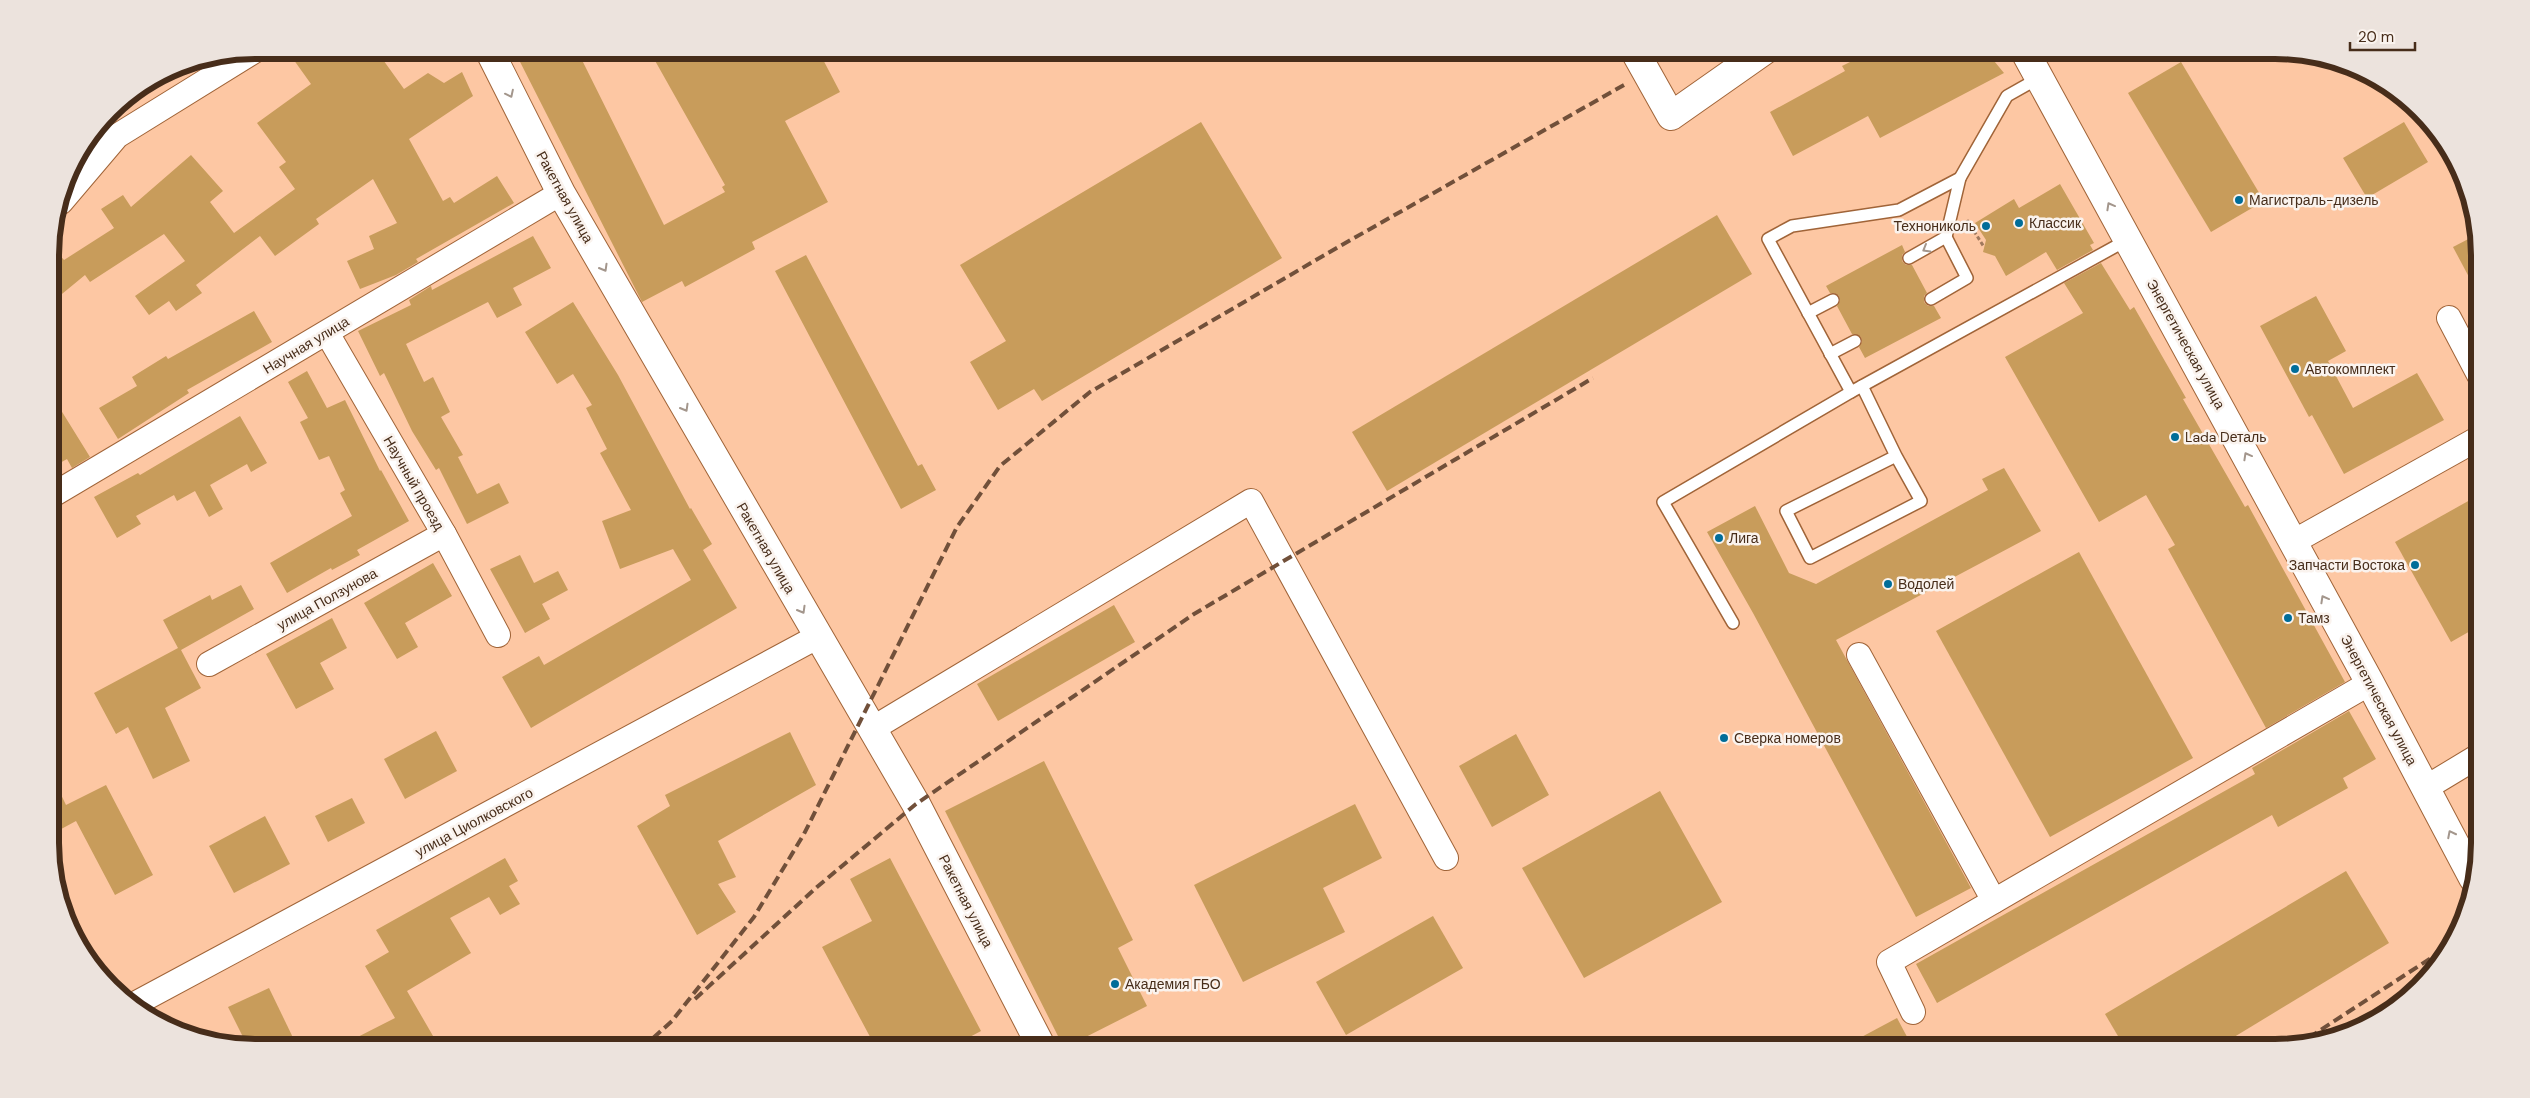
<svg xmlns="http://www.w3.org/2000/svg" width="2530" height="1098" font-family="'DM Sans',sans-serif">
	<rect width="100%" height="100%" fill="#fdc7a3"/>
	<g fill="#c89c5b">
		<path d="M300,50H376L404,89L428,73L444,83L462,72L473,96L409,139L443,201L450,197L454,203L497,176L514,203L416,259L418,262L396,275L360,289L347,261L374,249L369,236L397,223L373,179L316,219L319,224L275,256L260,236L196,285L202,293L176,311L169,301L149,315L135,296L185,261L164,234L90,282L85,275L51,303L50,244L64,260L114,228L101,209L123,195L131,207L191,155L223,191L210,202L234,233L295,189L279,167L286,162L257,123L311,84L291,56Z"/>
		<path d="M514,50H577L664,225L725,192L722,187L725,185L649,50H818L840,92L785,121L828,202L752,242L755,249L685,287L682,281L642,302Z"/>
		<path d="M1874,50H1985L2004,73L1880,138L1868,116L1793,156L1770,112L1845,71L1842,66Z"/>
		<path d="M2181,62L2264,201L2211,232L2128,93Z"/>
		<path d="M1201,122L1282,258L1042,401L1034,389L998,410L970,362L1006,341L960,265Z"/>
		<path d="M2404,122L2428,162L2367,198L2343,158Z"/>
		<path d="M2060,184L2094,243L2090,245L2093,250L2057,270L2046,252L2006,276L1995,256L1983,252L1986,240L1975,223L2014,199L2019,208Z"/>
		<path d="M1717,215L1752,274L1387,491L1352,432Z"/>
		<path d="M2478,234V294L2453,247Z"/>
		<path d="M533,236L551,268L513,288L522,305L497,318L488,302L406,344L424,382L433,377L450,412L441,417L463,455L458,457L477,494L499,483L509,503L467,524L439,468L436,470L412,431L384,373L380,376L358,331L411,305L409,300L431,286L432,290Z"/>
		<path d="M1902,245L1905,252L1902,255V261L1906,265H1912L1927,293L1924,296V302L1928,306H1934L1941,318L1865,358L1859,347L1862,342L1861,337L1852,334L1837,306L1840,301L1839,296L1834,293H1830L1826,286Z"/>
		<path d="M806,255L918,466L922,464L936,490L901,509L775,271Z"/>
		<path d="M2101,263L2130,310L2134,307L2186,398L2183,399L2245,507L2248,505L2345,682L2266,728L2168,549L2175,545L2146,495L2099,522L2005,357L2083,313L2064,283Z"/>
		<path d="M2316,296L2346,351L2328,361L2353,408L2417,373L2444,420L2344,474L2312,415L2309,417L2260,326Z"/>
		<path d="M573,302L618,375L690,509L691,508L712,544L703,550L737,608L531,728L502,677L539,656L544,665L691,580L673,549L620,569L602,521L631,510L600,453L607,449L586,408L592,405L573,374L557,384L525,332Z"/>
		<path d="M254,311L272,342L187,390L189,393L118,439L99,408L137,386L132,377L166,356L168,359Z"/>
		<path d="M307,371L327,408L345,400L380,471L381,470L409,521L357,550L360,555L332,570L331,568L287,593L270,563L352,516L340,493L345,490L329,456L319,460L300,422L308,418L288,382Z"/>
		<path d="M51,394L90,457L72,468L67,459L51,468Z"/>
		<path d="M240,416L267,463L251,472L247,464L210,485L223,509L209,517L195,491L177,501L174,495L136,516L141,524L117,538L94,497L138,473L140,475Z"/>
		<path d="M2004,468L2041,531L1836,640L1971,888L1916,917L1753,613L1707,532L1755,506L1789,573L1816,584L1988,490L1982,479Z"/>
		<path d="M2479,495V626L2451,642L2395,542Z"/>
		<path d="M2079,552L2193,758L2050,837L1936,631Z"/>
		<path d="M520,555L534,583L558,571L568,590L542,604L550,619L525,633L490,569Z"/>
		<path d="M433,563L452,596L405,623L418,647L397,659L364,603Z"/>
		<path d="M241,585L254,609L181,650L201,688L165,708L190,761L153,779L128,727L116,734L94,693L178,648L163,620L210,595L212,600Z"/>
		<path d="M1114,605L1135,642L998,721L977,684Z"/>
		<path d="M332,618L347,648L320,663L334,689L296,709L266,654Z"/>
		<path d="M2349,711L2376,759L2343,778L2348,788L2278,827L2272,815L1937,1003L1916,964L2255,774L2252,768Z"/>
		<path d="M436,731L457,771L405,799L384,759Z"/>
		<path d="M790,732L816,785L718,841L736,877L718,884L736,912L697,935L637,826L670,806L665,795Z"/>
		<path d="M1516,734L1549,795L1492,827L1459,766Z"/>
		<path d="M1044,761L1133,940L1118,948L1147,1006L1064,1048L945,811Z"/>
		<path d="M52,776L66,805L106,785L153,875L115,895L76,821L52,834Z"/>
		<path d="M1660,791L1722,902L1584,978L1522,868Z"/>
		<path d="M352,798L365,823L328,842L315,816Z"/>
		<path d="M1355,804L1382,858L1323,888L1345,932L1243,982L1194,885Z"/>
		<path d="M265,816L290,864L234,893L209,846Z"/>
		<path d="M505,858L518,881L509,886L520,904L500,915L489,897L450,918L471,953L407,991L440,1048H336L395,1018L365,966L389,952L376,930Z"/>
		<path d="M890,858L981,1031L949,1048H876L822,947L872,921L850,879Z"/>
		<path d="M2346,871L2389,943L2216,1048H2125L2105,1014Z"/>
		<path d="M1433,916L1463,968L1346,1035L1316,982Z"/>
		<path d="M269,988L298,1048L248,1047L228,1007Z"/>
		<path d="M1897,1018L1913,1048H1841Z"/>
	</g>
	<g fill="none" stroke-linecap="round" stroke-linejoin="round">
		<g stroke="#a06438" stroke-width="14">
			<g id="service">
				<path d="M1909,258L1946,237L1960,178"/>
				<path d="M1931,299L1967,278L1946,237"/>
				<path d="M1808,313L1833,300"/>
				<path d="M1830,354L1855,341"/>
				<path d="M1862,386L1896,456L1786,511L1810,558L1921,501L1896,456"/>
				<path d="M1851,392L1768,239L1792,226L1899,210L1960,178L2007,96L2039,78"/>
				<path d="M1733,623L1663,502L1851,392L2129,239"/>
			</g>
		</g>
		<g stroke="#a06438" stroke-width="26">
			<g id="minor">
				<path d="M61,202L117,136L256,50"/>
				<path d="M2449,318L2479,375"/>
				<path d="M327,333L444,534L498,635"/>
				<path d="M51,496L561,193"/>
				<path d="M2293,542L2479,438"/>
				<path d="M1859,655L1994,901"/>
				<path d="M209,664L444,534"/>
				<path d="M872,729L1251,501L1446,858"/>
				<path d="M2427,787L2480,755"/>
				<path d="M131,1006L817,637"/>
				<path d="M1913,1012L1889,962L2370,683"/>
			</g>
		</g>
		<g stroke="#a06438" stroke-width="30">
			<g id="tertiary">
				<path d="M489,50L561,193L916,804L1042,1048"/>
				<path d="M1634,50L1671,116L1765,50"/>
				<path d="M2024,50L2370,683L2473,878"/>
			</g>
		</g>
		<path stroke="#a0785d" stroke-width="3" stroke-dasharray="4 2.5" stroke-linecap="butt" d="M1967,220L1984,247"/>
		<use href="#service" stroke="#fff" stroke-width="11"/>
		<use href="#minor" stroke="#fff" stroke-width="24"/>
		<use href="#tertiary" stroke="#fff" stroke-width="28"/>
		<g stroke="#71503a" stroke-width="4" stroke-dasharray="10 5" stroke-linecap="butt">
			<path d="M695,999L817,887L916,804L1194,614L1593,378"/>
			<path d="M2296,1046L2451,945"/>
			<path d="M642,1048L672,1021L754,917L804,834L957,527L1000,466L1090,392L1340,246L1624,85"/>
		</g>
	</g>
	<defs><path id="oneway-chevron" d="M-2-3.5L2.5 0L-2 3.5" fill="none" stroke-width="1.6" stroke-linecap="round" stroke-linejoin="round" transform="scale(1.25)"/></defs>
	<g stroke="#a3968c">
		<use href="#oneway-chevron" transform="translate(510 94) rotate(64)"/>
		<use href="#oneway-chevron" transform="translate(2110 206) rotate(-119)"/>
		<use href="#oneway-chevron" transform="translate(1926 249) rotate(150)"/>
		<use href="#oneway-chevron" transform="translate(604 268) rotate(60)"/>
		<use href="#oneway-chevron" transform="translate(685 408) rotate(60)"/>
		<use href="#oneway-chevron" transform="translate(2247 456) rotate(-119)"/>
		<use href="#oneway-chevron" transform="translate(2324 599) rotate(-119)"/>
		<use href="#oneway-chevron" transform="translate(802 610) rotate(60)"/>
		<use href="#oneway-chevron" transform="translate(2451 834) rotate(-117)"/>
	</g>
	<g fill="#006d99" stroke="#faf3ee" stroke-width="2">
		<circle cx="2239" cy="200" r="5"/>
		<circle cx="2019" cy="223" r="5"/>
		<circle cx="1986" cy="226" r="5"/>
		<circle cx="2295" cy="369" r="5"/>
		<circle cx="2175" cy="437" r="5"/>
		<circle cx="1719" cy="538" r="5"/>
		<circle cx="2415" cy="565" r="5"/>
		<circle cx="1888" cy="584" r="5"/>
		<circle cx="2288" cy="618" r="5"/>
		<circle cx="1724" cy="738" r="5"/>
		<circle cx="1115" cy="984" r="5"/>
	</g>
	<g text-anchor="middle" stroke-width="5" stroke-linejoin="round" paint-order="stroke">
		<g font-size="14" fill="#472d1a" stroke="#faf3ee">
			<text transform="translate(565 197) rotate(61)" y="5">Ракетная улица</text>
			<text transform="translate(2186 344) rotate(61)" y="5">Энергетическая улица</text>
			<text transform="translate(306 345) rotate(-31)" y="5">Научная улица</text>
			<text transform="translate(414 483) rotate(60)" y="5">Научный проезд</text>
			<text transform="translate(766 548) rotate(60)" y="5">Ракетная улица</text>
			<text transform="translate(327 599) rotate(-29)" y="5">улица Ползунова</text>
			<text transform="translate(2379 700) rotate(62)" y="5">Энергетическая улица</text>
			<text transform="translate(474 822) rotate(-28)" y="5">улица Циолковского</text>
			<text transform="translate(966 901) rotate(63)" y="5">Ракетная улица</text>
		</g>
		<g font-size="14" fill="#472d1a" stroke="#faf3ee" text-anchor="start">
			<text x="2249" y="205">Магистраль-дизель</text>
			<text x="2029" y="228">Классик</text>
			<text x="1976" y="231" text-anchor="end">Технониколь</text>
			<text x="2305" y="374">Автокомплект</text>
			<text x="2185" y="442">Lada Dеталь</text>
			<text x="1729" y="543">Лига</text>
			<text x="2405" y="570" text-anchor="end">Запчасти Востока</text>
			<text x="1898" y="589">Водолей</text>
			<text x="2298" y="623">Тамз</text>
			<text x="1734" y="743">Сверка номеров</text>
			<text x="1125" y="989">Академия ГБО</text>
		</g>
	</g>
	<path d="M0 0H2530V1098H0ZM255 59H2275A196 196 0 0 1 2471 255V843A196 196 0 0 1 2275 1039H255A196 196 0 0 1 59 843V255A196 196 0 0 1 255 59Z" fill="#ece3dd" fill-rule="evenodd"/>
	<path fill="none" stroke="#472d1a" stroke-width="6" d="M255 59H2275A196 196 0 0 1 2471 255V843A196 196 0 0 1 2275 1039H255A196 196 0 0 1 59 843V255A196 196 0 0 1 255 59Z"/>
	<path d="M2350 42v8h65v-8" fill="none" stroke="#472d1a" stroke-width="2.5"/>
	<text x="2358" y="42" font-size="15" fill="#472d1a" stroke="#faf3ee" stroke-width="4" paint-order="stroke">20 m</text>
</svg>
